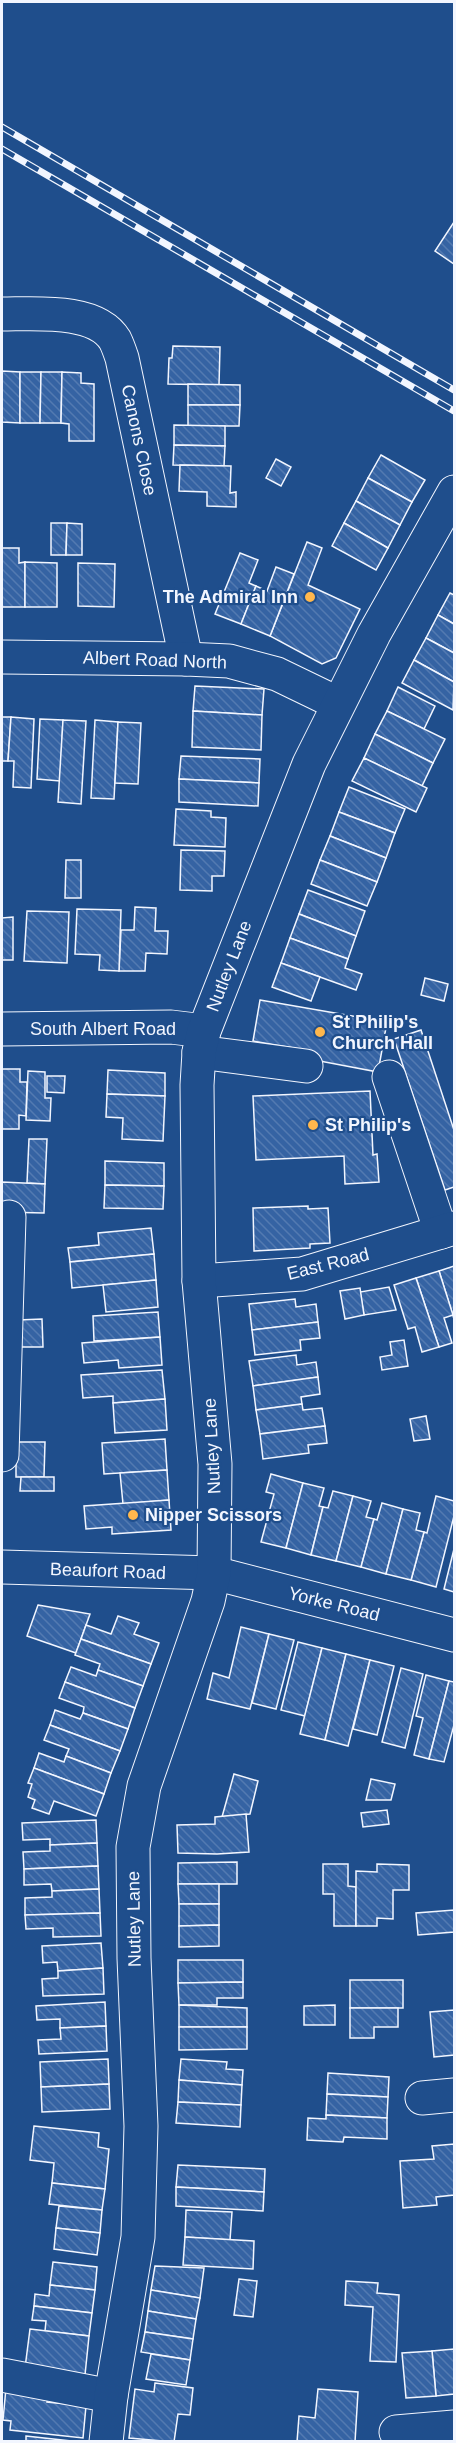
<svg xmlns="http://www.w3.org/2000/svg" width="456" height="2443" font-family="Helvetica,sans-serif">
	<defs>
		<pattern id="building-back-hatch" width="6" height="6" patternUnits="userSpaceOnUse" patternTransform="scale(1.5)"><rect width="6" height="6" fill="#3563a3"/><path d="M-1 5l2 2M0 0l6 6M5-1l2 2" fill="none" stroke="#537ab1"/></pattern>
	</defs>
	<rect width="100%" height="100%" fill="#1f4e8c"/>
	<g fill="url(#building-back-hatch)" stroke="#f2f6ff" stroke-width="1.5">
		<path d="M454,222V264L435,251Z"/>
		<path d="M173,346L220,347L219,385L168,384L169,358H172Z"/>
		<path d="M2,371L20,372V423L2,422Z"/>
		<path d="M20,372H41L40,423H20Z"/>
		<path d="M41,372H62L61,423H40Z"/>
		<path d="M62,372L81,373V383L94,384V441H69V424L61,423Z"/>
		<path d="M188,384L240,385V405H188Z"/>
		<path d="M188,405H240L239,426H188Z"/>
		<path d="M174,425L225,426V446L174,445Z"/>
		<path d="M174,445L225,446L224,466L173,465Z"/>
		<path d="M381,455L425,480L412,502L368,478Z"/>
		<path d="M276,459L291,467L281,486L266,478Z"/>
		<path d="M180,465L231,466L230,493L236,492V507L207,506V492L179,491Z"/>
		<path d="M368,478L412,502L400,525L356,501Z"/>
		<path d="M356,501L400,525L388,548L344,523Z"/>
		<path d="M51,523H67L66,555H51Z"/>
		<path d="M67,523L82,524V555H66Z"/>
		<path d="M344,523L388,548L376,570L332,546Z"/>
		<path d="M307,542L322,548L308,585L360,609L336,658L322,664L270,636Z"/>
		<path d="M2,548H19V563L25,562V607H2Z"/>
		<path d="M240,553L258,560L249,583L256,586L241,624L215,614Z"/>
		<path d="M25,562L57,563V607H25Z"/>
		<path d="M78,563L115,564L114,607L78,606Z"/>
		<path d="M276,567L294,574L270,636L241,624L256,586L267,591Z"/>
		<path d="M450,593L454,595V624L438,615Z"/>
		<path d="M438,615L454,624V653L426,638Z"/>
		<path d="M426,638L454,653V682L414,660Z"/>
		<path d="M414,660L454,682L453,710L402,683Z"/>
		<path d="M195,686L264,689L262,715L193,711Z"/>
		<path d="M398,687L435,706L424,729L387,711Z"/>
		<path d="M193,711L262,715L261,750L192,747Z"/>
		<path d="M387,711L445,739L433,763L375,734Z"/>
		<path d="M2,717H11L8,761H2Z"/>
		<path d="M11,717L34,719L31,788L13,787L14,761H8Z"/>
		<path d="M40,719L63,720L60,781L37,779Z"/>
		<path d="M63,720L86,721L81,804L58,802Z"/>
		<path d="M95,720L118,722L114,799L91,798Z"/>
		<path d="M118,722L141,723L138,784L115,783Z"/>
		<path d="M375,734L433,763L422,786L364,758Z"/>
		<path d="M181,756L260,759L259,783L179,779Z"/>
		<path d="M364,758L427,788L416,812L352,781Z"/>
		<path d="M179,779L259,783L258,806L179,802Z"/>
		<path d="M349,787L405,809L395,833L339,812Z"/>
		<path d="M176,809L211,811V817L226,818L225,847L174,845Z"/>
		<path d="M339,812L395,833L386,858L330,836Z"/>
		<path d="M330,836L386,858L377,882L320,860Z"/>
		<path d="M181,850L225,851L224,876H212V891L180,890Z"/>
		<path d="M66,860H81V898H65Z"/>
		<path d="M320,860L377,882L367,906L311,884Z"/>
		<path d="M308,890L365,911L356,936L299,914Z"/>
		<path d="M135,907L156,908L155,931H168L167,954L146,953L145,971H119L121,930H134Z"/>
		<path d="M77,909L121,910L119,971L99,970L100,955L75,954Z"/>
		<path d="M27,911L69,912L67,963L24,961Z"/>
		<path d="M2,912V918L13,917V960H2Z"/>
		<path d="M299,914L356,936L348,959L290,938Z"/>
		<path d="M290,938L348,959L345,968L362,974L356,990L281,963Z"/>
		<path d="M281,963L320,977L311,1001L272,987Z"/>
		<path d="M425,978L448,984L444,1001L421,995Z"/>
		<path d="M260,1000L387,1022L378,1072L293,1056L294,1048L253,1041Z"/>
		<path d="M421,1030L454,1130V1187L445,1190L394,1039Z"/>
		<path d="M2,1069H20V1082H27L26,1116L19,1115V1129H2Z"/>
		<path d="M108,1070L165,1073V1096L107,1094Z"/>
		<path d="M28,1071L45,1072V1098H51L50,1121L26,1120Z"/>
		<path d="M47,1076H65L64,1093L47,1092Z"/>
		<path d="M370,1091L373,1155L377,1154L379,1182L345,1184L344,1156L256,1160L253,1096Z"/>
		<path d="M107,1094L165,1096L163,1141L122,1139L123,1118L106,1117Z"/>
		<path d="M29,1139H47L45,1184L27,1183Z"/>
		<path d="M105,1161L164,1163V1186L105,1185Z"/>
		<path d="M2,1182L45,1184L44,1213L2,1212Z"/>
		<path d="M105,1185L164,1186L163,1209L104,1208Z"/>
		<path d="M308,1206V1209L328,1208L330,1243L310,1244V1248L254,1251L253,1208Z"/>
		<path d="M151,1228L154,1254L70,1262L68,1248L99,1245L98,1233Z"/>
		<path d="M154,1254L156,1280L72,1288L70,1262Z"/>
		<path d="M454,1266V1319L439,1271Z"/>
		<path d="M439,1271L453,1315L444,1318L452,1343L439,1347L416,1278Z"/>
		<path d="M416,1278L439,1347L422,1352L415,1327L408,1329L394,1285Z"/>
		<path d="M156,1280L158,1307L106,1312L103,1285Z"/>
		<path d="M389,1287L396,1310L364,1315L360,1292Z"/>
		<path d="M360,1288L364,1315L345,1319L340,1291Z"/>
		<path d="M295,1299L296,1307L316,1304L318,1322L252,1330L249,1304Z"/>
		<path d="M158,1312L160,1337L94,1341L93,1316Z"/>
		<path d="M42,1319L43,1347H19L18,1320Z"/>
		<path d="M318,1322L320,1338L300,1340L301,1350L255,1355L252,1330Z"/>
		<path d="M160,1337L162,1365L119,1368L118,1360L84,1363L82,1343Z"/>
		<path d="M404,1340L408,1366L382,1370L380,1357L392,1355L390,1342Z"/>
		<path d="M296,1355L297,1365L316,1362L318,1377L253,1386L249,1361Z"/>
		<path d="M162,1370L165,1399L113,1403V1396L83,1398L81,1375Z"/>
		<path d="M318,1377L320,1394L301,1397L302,1404L256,1410L253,1386Z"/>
		<path d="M165,1399L167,1430L115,1433L113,1403Z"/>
		<path d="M302,1404L303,1410L322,1408L325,1426L260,1434L256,1410Z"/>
		<path d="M426,1416L430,1439L414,1441L410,1419Z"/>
		<path d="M325,1426L327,1443L308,1445L309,1453L263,1459L260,1434Z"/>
		<path d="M165,1439L167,1470L104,1474L102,1443Z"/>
		<path d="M16,1442H45L44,1477H16Z"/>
		<path d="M167,1470L169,1500L123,1504L120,1473Z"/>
		<path d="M271,1474L303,1483L286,1548L261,1542L274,1494L266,1492Z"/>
		<path d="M21,1477H54V1491H20Z"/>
		<path d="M303,1483L324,1488L319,1506L323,1507L311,1555L286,1548Z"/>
		<path d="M333,1491L353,1496L336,1561L311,1555L323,1507L328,1508Z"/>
		<path d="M353,1496L371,1501L366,1517L374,1519L361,1567L336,1561Z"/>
		<path d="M436,1496L454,1501V1516L436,1587L411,1580L424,1532L427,1533Z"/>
		<path d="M169,1500L171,1530L112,1534V1527L86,1529L84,1506Z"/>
		<path d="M382,1503L403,1509L386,1574L361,1567L374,1519L377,1520Z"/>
		<path d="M403,1509L420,1513L416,1530L424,1532L411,1580L386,1574Z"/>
		<path d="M454,1549V1592L444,1589Z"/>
		<path d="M38,1605L90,1614L76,1653L27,1636Z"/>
		<path d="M118,1616L139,1623L134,1634L159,1643L151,1664L81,1639L86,1625L111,1634Z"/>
		<path d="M241,1627L269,1634L250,1709L207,1699L213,1673L229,1678Z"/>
		<path d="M269,1634L294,1640L276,1709L252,1703Z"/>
		<path d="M81,1639L151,1664L143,1686L98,1670L100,1664L75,1655Z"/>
		<path d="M298,1642L322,1648L305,1716L281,1710Z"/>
		<path d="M322,1648L346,1654L325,1740L300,1734Z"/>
		<path d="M346,1654L370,1660L348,1746L325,1740Z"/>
		<path d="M370,1660L394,1666L377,1735L353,1729Z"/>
		<path d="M71,1667L96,1676L98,1670L143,1686L135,1708L65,1682Z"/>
		<path d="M401,1668L423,1674L405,1748L382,1742Z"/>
		<path d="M426,1675L449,1681L429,1759L414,1755L423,1718L416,1716Z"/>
		<path d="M449,1681L454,1682V1725L444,1762L429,1759Z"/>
		<path d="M65,1682L135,1708L128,1729L83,1713L84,1707L59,1698Z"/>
		<path d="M55,1710L80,1719L83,1713L128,1729L120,1751L50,1725Z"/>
		<path d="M50,1725L120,1751L111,1773L66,1756L69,1749L44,1740Z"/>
		<path d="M39,1753L64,1762L66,1756L111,1773L104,1794L34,1768Z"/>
		<path d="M34,1768L104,1794L96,1816L54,1801L49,1814L32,1808L35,1800L28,1797L32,1784L28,1783Z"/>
		<path d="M234,1774L258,1781L250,1814L222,1817Z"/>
		<path d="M371,1779L395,1784L391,1800H366Z"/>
		<path d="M387,1810L389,1824L363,1827L361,1813Z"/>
		<path d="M246,1814L249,1852L217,1854L178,1853L177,1825L215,1824V1817Z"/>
		<path d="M96,1820L97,1843L50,1845V1839L23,1840L22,1823Z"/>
		<path d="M97,1843L98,1866L24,1869L23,1852L50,1851V1845Z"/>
		<path d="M237,1862V1884H178V1863Z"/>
		<path d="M323,1864H348V1886L356,1887V1926H334V1894H323Z"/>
		<path d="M377,1864L409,1865V1890H393V1919L377,1918V1926H356V1871L377,1872Z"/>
		<path d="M98,1866L99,1889L52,1891L51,1884L24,1885V1869Z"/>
		<path d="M178,1884H219V1904H179Z"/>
		<path d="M99,1889L100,1913L25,1915V1898L52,1897V1891Z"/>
		<path d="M179,1904H219V1925L179,1926Z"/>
		<path d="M454,1910V1932L418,1935L416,1913Z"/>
		<path d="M100,1913L101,1936L53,1937V1928L26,1929L25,1915Z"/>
		<path d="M219,1925V1946L179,1947V1926Z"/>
		<path d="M101,1943L103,1968L58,1971L57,1962L43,1963L42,1946Z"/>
		<path d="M178,1960H243V1982L178,1983Z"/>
		<path d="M103,1968L104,1994L43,1996L42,1979L58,1978V1971Z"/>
		<rect x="350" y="1980" width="53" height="28"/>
		<path d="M243,1982V1998H217V2005H179L178,1983Z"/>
		<path d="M105,2002L106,2026L60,2028V2019L37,2020L36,2006Z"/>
		<path d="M179,2005L247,2008V2027H179Z"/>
		<path d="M335,2005V2025H304V2006Z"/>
		<path d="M350,2008H398V2027H374V2038H350Z"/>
		<path d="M454,2010V2055L434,2057L430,2012Z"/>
		<path d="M106,2026L107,2051L39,2054L38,2040L61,2039L60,2028Z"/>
		<path d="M179,2027H247V2049L179,2050Z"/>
		<path d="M108,2059L109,2084L41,2087L40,2062Z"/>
		<path d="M181,2059L227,2062L226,2069L243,2070L242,2085L179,2080Z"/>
		<path d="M328,2073L389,2077L388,2097L327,2094Z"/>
		<path d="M179,2080L242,2085L241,2105L178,2102Z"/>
		<path d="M109,2084L110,2109L42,2112L41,2087Z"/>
		<path d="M327,2094L388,2097L387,2118L326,2115Z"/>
		<path d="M178,2102L241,2105L240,2127L176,2123Z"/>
		<path d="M326,2115L387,2118V2139L344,2137L343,2142L307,2140L308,2118L326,2119Z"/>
		<path d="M34,2126L99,2133L98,2147L109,2149L105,2189L52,2183L54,2163L30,2160Z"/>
		<path d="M454,2144V2195L436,2197L437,2205L403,2208L400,2161L434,2159L432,2146Z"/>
		<path d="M178,2165L265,2169L264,2192L176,2187Z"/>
		<path d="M52,2183L105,2189L102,2210L49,2204Z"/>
		<path d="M176,2187L264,2192L263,2211L176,2206Z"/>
		<path d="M59,2206L102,2210L100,2233L56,2228Z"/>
		<path d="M186,2210L232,2212L230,2240L185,2237Z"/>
		<path d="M56,2228L100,2233L97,2255L54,2249Z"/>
		<path d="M185,2237L254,2241L253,2269L183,2265Z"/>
		<path d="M53,2262L97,2267L95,2290L50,2285Z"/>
		<path d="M155,2266L204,2268L200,2298L151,2290Z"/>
		<path d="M239,2279L257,2281L253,2317L234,2315Z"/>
		<path d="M346,2281L378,2283L377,2293L399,2295L396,2362L370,2361L373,2307L345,2305Z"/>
		<path d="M50,2285L95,2290L92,2313L34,2306L35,2294L49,2296Z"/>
		<path d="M151,2290L200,2298L196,2319L148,2311Z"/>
		<path d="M34,2306L92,2313L89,2336L45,2331L46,2321L32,2320Z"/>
		<path d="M148,2311L196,2319L193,2339L145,2332Z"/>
		<path d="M30,2329L89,2336L85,2375L25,2368Z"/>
		<path d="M145,2332L193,2339L190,2360L141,2352Z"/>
		<path d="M454,2349V2394L436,2396L432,2351Z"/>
		<path d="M432,2351L436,2396L406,2398L402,2353Z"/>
		<path d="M151,2354L190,2360L186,2385L146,2379Z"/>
		<path d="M155,2383L193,2388L190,2415L178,2414L174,2442L129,2438L135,2389L154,2392Z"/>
		<path d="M6,2388L49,2392L47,2402L86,2406L83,2438L10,2430L11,2421L3,2420Z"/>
		<path d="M318,2389L358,2392L355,2442H297L299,2416L315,2418Z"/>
		<path d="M26,2436L71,2441V2442H26Z"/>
	</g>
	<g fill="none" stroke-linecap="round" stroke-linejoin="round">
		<g stroke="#f2f6ff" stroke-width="35">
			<g id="minor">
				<path d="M2,314C34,314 96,308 115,340C118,346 120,352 122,358L186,659"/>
				<path d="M2,657L186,659L229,661L277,674L337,703"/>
				<path d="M2,1029L171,1027L204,1031"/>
				<path d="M199,1052L306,1066"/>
				<path d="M389,1077L441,1232"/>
				<path d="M199,1281L302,1274L454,1228"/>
				<path d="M2,1455L9,1217"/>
				<path d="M2,1567L214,1573L454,1635"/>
				<path d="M422,2098L454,2095"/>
				<path d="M2,2375L111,2396"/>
				<path d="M396,2432L454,2427"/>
				<path d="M106,2442L111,2396L138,2237L141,2126L134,1958L133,1847L144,1786L208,1601L214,1573L215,1464L199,1281L197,1085L199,1052L204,1031L309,764L374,634L454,492"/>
			</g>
		</g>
		<use href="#minor" stroke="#1f4e8c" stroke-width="33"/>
		<g stroke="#f2f6ff" stroke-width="7">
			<g id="rail">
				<path d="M2,127L454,390"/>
				<path d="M2,149L454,411"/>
			</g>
		</g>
		<use href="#rail" stroke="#1f4e8c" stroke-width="4.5" stroke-dasharray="14" stroke-linecap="butt"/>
	</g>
	<g fill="#ffb74d" stroke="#1f4e8c" stroke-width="2">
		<circle cx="310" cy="597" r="6"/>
		<circle cx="320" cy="1032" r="6"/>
		<circle cx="313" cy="1125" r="6"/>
		<circle cx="133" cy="1515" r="6"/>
	</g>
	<g text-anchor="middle" stroke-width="4.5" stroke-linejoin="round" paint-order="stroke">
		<g font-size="18" fill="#f2f6ff" stroke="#1f4e8c">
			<text transform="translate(139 440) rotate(78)" y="6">Canons Close</text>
			<text transform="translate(155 660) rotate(2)" y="6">Albert Road North</text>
			<text transform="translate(229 966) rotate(-69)" y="6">Nutley Lane</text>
			<text x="103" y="1035">South Albert Road</text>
			<text transform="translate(328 1264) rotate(-14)" y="6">East Road</text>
			<text transform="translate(212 1446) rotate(-93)" y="6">Nutley Lane</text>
			<text transform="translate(108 1571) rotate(2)" y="6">Beaufort Road</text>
			<text transform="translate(334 1604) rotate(14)" y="6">Yorke Road</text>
			<text transform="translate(134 1919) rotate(-91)" y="6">Nutley Lane</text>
		</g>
		<g font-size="18" font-weight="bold" fill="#f2f6ff" stroke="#1f4e8c" text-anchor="start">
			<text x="298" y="603" text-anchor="end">The Admiral Inn</text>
			<text x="332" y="1028">St Philip's<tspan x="332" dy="21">Church Hall</tspan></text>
			<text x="325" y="1131">St Philip's</text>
			<text x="145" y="1521">Nipper Scissors</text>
		</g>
	</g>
	<rect width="456" height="2443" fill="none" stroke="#f2f6ff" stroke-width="6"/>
</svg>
